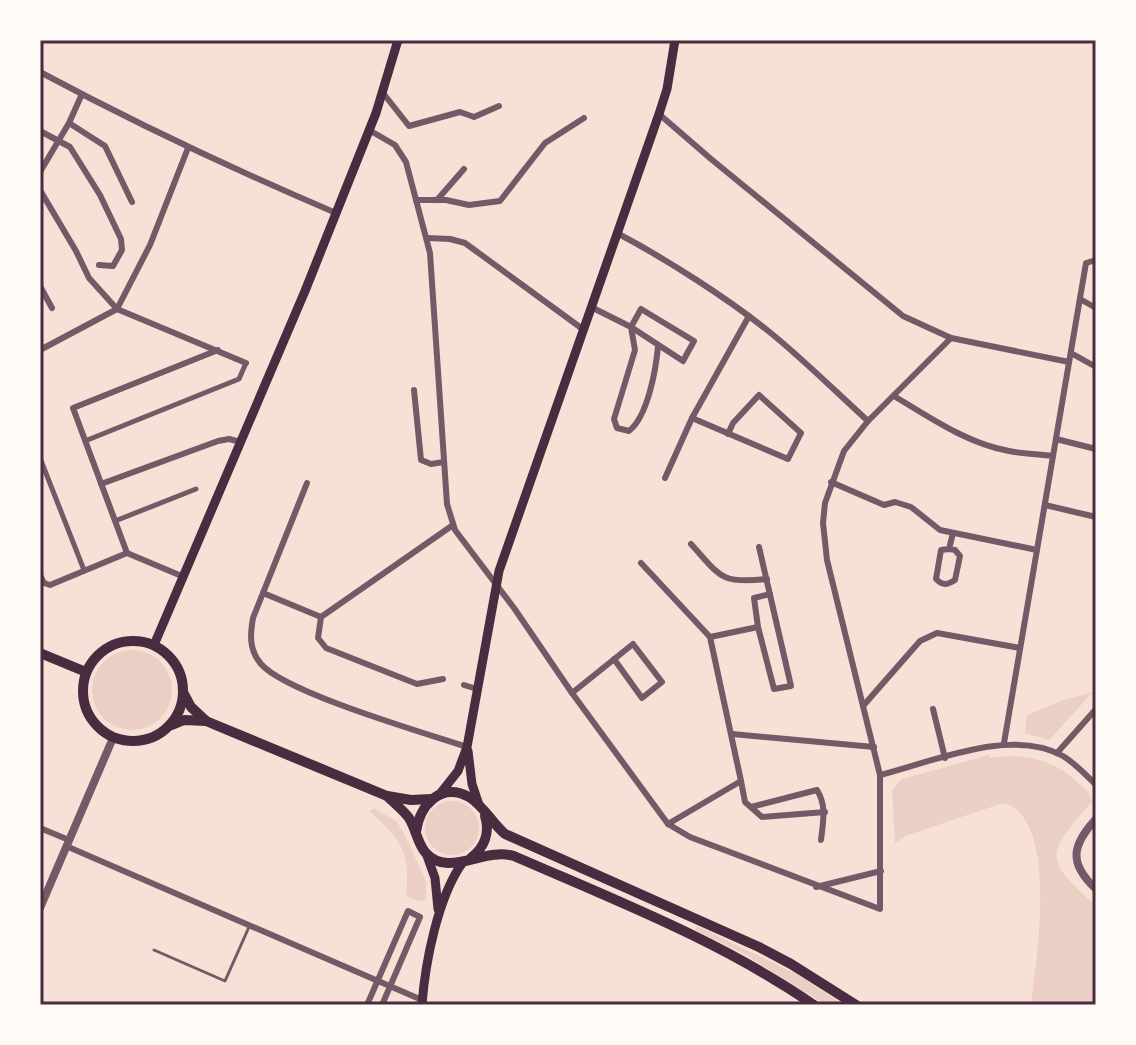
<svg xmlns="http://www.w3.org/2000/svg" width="1136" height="1045" font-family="Raleway,sans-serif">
	<rect width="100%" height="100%" fill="#f7e1d7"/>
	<g fill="#ebcfc5">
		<circle cx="132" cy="690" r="40"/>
		<path d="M1093,692L1049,740L1025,733L1027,715L1063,700Z"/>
		<path d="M989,755L990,758C1023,753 1052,758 1077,782C1084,788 1090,792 1092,802C1045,855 1043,858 1096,906V1005H1031C1036,962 1060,817 1003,803L908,835L895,843L892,790L902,779Z"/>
		<circle cx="452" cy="828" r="27"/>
		<path d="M374,808L397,822L406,837L426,882V900L419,901L406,896C411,853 401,838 369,811Z"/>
		<path d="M697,926L800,976L844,1005H826L744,954L695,930Z"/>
	</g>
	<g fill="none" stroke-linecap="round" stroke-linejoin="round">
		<path stroke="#755966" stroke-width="3" d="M154,950L225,981L249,927"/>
		<g stroke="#755966" stroke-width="5">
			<path d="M85,441L239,379L246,363"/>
			<path d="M40,458L84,570"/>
			<path d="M115,521L196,489"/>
		</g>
		<g stroke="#755966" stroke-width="6">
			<path d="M40,72C137,124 235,170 336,213"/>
			<path d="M383,93L409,126L460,112L474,117L499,106"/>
			<path d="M659,114L711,159L903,316L951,338L1069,362"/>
			<path d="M69,123L105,146L132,202"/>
			<path d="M369,130L395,145L406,162L430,253L447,504L455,530L514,608L572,693L668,824L690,837L880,909V775L827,560L823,523L825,503L844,451L868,421L951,338"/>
			<path d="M40,131L70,147L100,195L121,239L122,250L113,266L99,265"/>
			<path d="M40,172L69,123L82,94"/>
			<path d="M40,190L76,251L89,278L117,309L246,363"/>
			<path d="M416,200H446L469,205L500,201L545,143L584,118"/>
			<path d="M437,200L464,169"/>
			<path d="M617,233C666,259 729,299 772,334C805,361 836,392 868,421"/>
			<path d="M427,238L450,239L465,243L584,330"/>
			<path d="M40,286L52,308"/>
			<path d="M1080,299L1096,308"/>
			<path d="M591,307L631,327L683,361L694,341L641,309L631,327L635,350L614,419L617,428L629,431C648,416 656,369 658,346"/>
			<path d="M117,309L150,245L188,148"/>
			<path d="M40,350L117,309"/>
			<path d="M1071,353L1096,367"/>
			<path d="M414,390L421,460L431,464L444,462"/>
			<path d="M894,396C929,417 968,444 1009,451C1023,454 1038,454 1053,456"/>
			<path d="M692,418L788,459L801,433L759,395L733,423L728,434"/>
			<path d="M1056,439L1096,449"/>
			<path d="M665,478L692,418L749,316"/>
			<path d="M831,482L884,505L895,502L911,507L940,530L1037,550"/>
			<path d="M307,483L253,618C250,635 249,650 261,664C286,693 425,733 467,747"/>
			<path d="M101,484L218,441L229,439L241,442"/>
			<path d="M1045,505L1096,517"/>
			<path d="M691,544C721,577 720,584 767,579"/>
			<path d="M949,549L955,550L960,556L955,580C947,585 943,586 936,579L941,550L949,549L953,533"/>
			<path d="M641,563L710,637L741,781L668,824"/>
			<path d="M40,575L44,583L50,585L127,553"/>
			<path d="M184,577L127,553L73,408L218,350"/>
			<path d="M263,593L321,617"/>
			<path d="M758,627L754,598L770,594"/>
			<path d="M710,637L758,627L774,689L791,686L759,547"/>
			<path d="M443,679L417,684L326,648L318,638L321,617L453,525"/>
			<path d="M464,685L477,689"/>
			<path d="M572,693L633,644L662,682L642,698L614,659"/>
			<path d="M863,706L920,641L937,633L1020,648"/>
			<path d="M933,709L945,758"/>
			<path d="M732,734L874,747"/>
			<path d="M1004,743L1086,263L1096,260"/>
			<path d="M1057,753L1096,709"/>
			<path d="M880,775C935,761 1011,727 1063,756C1076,764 1086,775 1096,785"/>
			<path d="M741,781L745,802L762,817L825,812"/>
			<path d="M751,807L817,790C827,806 823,822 821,840"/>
			<path d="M40,828L69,840"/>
			<path d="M66,846L422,1000"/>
			<path d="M816,887L881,871"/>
			<path d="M367,1005L408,911L420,917L382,1005"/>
		</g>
		<g stroke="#755966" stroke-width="8">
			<path d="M1096,819C1072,845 1068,863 1096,889"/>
			<path d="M40,908L113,738"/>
		</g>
		<g stroke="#4a2c40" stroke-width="9">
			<path d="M154,645L305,291L376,113L398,40"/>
			<path d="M468,751L472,784L479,805"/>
			<path d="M439,795L458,771L467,747L499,571L659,114L667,89L675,40"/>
			<path d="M426,853L435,878L438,909"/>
			<path d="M422,1005C425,963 438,896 463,862"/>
		</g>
		<g stroke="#4a2c40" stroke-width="10">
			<circle cx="133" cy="691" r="50"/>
			<path d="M40,653L86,672"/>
			<path d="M183,692L191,707L206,721"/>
			<path d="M172,725L184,720L206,721L387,796L411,800L431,799"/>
			<path d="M387,796C394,803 403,810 409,818C416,829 417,842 425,852C448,879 483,847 514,856C617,901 721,941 814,1005"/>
			<path d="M416,832C419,806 441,781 469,797C483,805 492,823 505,834L759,947L791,964L856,1005"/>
			<path d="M471,858C485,847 490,832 485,816"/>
		</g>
	</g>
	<rect width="1136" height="1045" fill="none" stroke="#fffaf5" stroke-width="84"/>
	<rect x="42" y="42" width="1052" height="961" fill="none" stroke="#4a2c40" stroke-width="3"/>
</svg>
